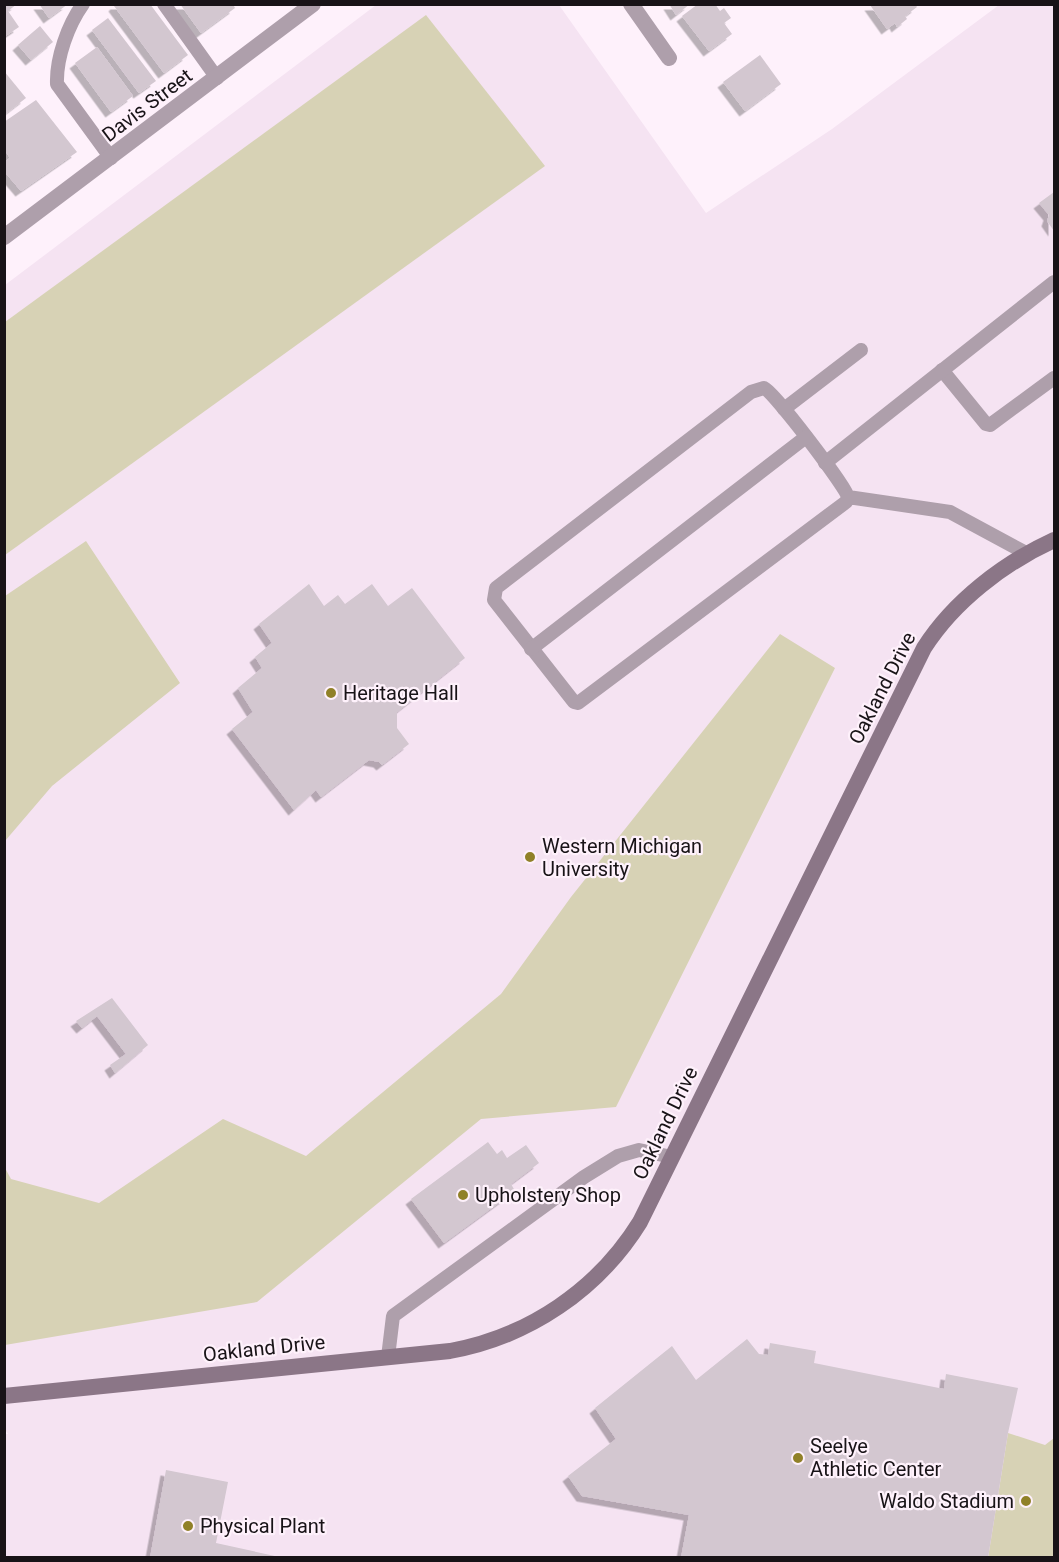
<svg xmlns="http://www.w3.org/2000/svg" width="1059" height="1562" font-family="Roboto,sans-serif">
	<defs>
		<filter id="shadow"><feDropShadow dx="-5.5" dy="5.5" stdDeviation="0" flood-color="#0004"/></filter>
	</defs>
	<rect width="100%" height="100%" fill="#fef1fb"/>
	<path fill="#f5e3f2" d="M376,5H559L706,213L832,129L999,5H1054V1557H5L4,1434H8L4,1428L5,285Z"/>
	<g fill="#d7d2b5">
		<path d="M426,15L545,166L5,555V322Z"/>
		<path d="M86,541L180,683L52,786L5,841V596Z"/>
		<path d="M780,634L835,668L616,1107L481,1119L257,1302L5,1345V1168L11,1179L99,1203L223,1119L306,1156L501,994L571,897Z"/>
		<path d="M1008,1433L1045,1445L1054,1438V1557L988,1558Z"/>
	</g>
	<g fill="#d3c7d0" filter="url(#shadow)">
		<path d="M4,4H17L8,11L19,27L4,37Z"/>
		<path d="M39,4H68L49,18Z"/>
		<path d="M116,4H150L188,55L164,73L114,6Z"/>
		<path d="M180,4H233L235,8L201,33Z"/>
		<path d="M669,4H690L676,15Z"/>
		<path d="M698,4H715L720,11L724,8L731,18L724,23L732,34L709,51L682,16Z"/>
		<path d="M915,4L917,7L905,16L907,19L897,27L895,23L887,29L870,5Z"/>
		<path d="M108,18L156,81L139,93L92,30Z"/>
		<path d="M40,26L53,42L31,60L18,45Z"/>
		<path d="M97,47L133,96L111,112L75,63Z"/>
		<path d="M760,55L781,84L745,111L723,82Z"/>
		<path d="M4,71L26,98L4,115Z"/>
		<path d="M36,100L77,152L21,191L4,171V162L10,158L4,149V122Z"/>
		<path d="M1054,192V231L1047,221L1049,215L1039,203Z"/>
		<path d="M309,584L324,606L338,595L345,604L372,584L388,606L412,588L465,658L397,712V728L409,744L382,765L379,762L369,760L321,797L316,790L294,810L232,729L253,712L238,688L262,668L255,657L272,643L259,624Z"/>
		<path d="M112,998L148,1045L115,1073L110,1065L126,1054L97,1016L82,1028L76,1021Z"/>
		<path d="M488,1142L497,1154L502,1150L507,1158L526,1145L539,1163L511,1184L515,1191L444,1243L411,1199Z"/>
		<path d="M747,1339L759,1354L768,1355L770,1343L816,1351L814,1363L944,1389L946,1374L1018,1388L1008,1433L988,1558H681L689,1515L582,1496L568,1476L616,1439L595,1408L672,1346L696,1380Z"/>
		<path d="M166,1470L228,1482L216,1543L284,1558H150Z"/>
	</g>
	<g fill="none" stroke-linecap="round" stroke-linejoin="round">
		<g stroke="#ae9fab" stroke-width="14">
			<path d="M83,4C68,25 56,58 57,84L111,158"/>
			<path d="M164,4L217,78"/>
			<path d="M942,370L986,424L990,425L1054,378"/>
			<path d="M784,409L861,350"/>
			<path d="M825,463L1054,282"/>
			<path d="M848,497L846,502L578,703L574,702L494,600L496,588L751,392L764,388C774,392 846,487 848,497L950,512L1026,553"/>
			<path d="M531,649L806,437"/>
			<path d="M388,1357L393,1316L584,1177L618,1156L639,1150L672,1157"/>
		</g>
		<g stroke="#ae9fab" stroke-width="16">
			<path d="M631,4L669,58"/>
			<path d="M4,237L313,4"/>
		</g>
		<path stroke="#8b7687" stroke-width="16" d="M4,1396L450,1351C528,1337 598,1290 640,1222L924,648C954,601 1004,563 1054,540"/>
	</g>
	<g fill="#908128" stroke="#fef1fb" stroke-width="2">
		<circle cx="331" cy="693" r="6"/>
		<circle cx="530" cy="857" r="6"/>
		<circle cx="463" cy="1195" r="6"/>
		<circle cx="798" cy="1458" r="6"/>
		<circle cx="1026" cy="1501" r="6"/>
		<circle cx="188" cy="1526" r="6"/>
	</g>
	<g text-anchor="middle" stroke-width="4.5" stroke-linejoin="round" paint-order="stroke">
		<g font-size="20" fill="#181317" stroke="#fef1fb">
			<text transform="translate(147 105) rotate(-37)" y="7">Davis Street</text>
			<text transform="translate(882 688) rotate(-63)" y="7">Oakland Drive</text>
			<text transform="translate(665 1123) rotate(-64)" y="7">Oakland Drive</text>
			<text transform="translate(264 1348) rotate(-6)" y="7">Oakland Drive</text>
		</g>
		<g font-size="20" fill="#181317" stroke="#fef1fb" text-anchor="start">
			<text x="343" y="700">Heritage Hall</text>
			<text x="542" y="853">Western Michigan<tspan x="542" dy="23">University</tspan></text>
			<text x="475" y="1202">Upholstery Shop</text>
			<text x="810" y="1453">Seelye<tspan x="810" dy="23">Athletic Center</tspan></text>
			<text x="1014" y="1508" text-anchor="end">Waldo Stadium</text>
			<text x="200" y="1533">Physical Plant</text>
		</g>
	</g>
	<rect width="1059" height="1562" fill="none" stroke="#181317" stroke-width="12"/>
</svg>
